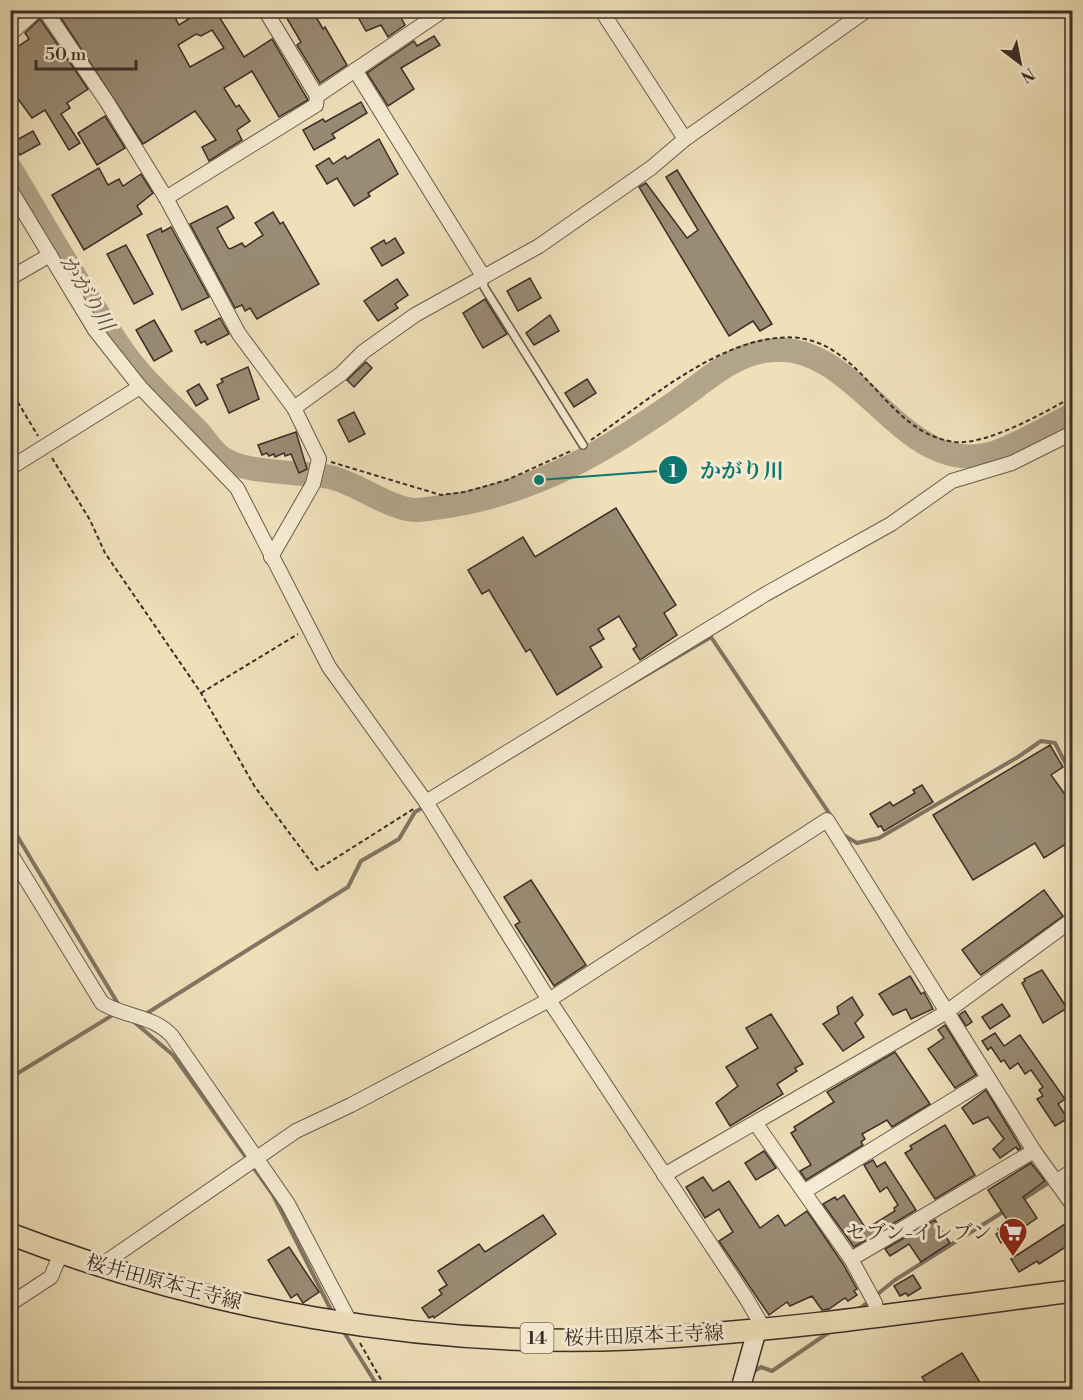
<svg xmlns="http://www.w3.org/2000/svg" width="1083" height="1400" font-family="'Libre Bodoni','Noto Serif JP',serif">
	<rect width="100%" height="100%" fill="#efe0ba"/>
	<filter id="stains"><feTurbulence type="fractalNoise" baseFrequency=".00333" numOctaves="4"/><feColorMatrix values="0 0 0 0 .2 0 0 0 0 .09 0 0 0 0 .02 0 0 0 .5 -.17"/></filter>
	<radialGradient id="worn" r=".72"><stop offset=".6" stop-color="#630" stop-opacity="0"/><stop offset="1" stop-color="#630" stop-opacity=".3"/></radialGradient>
	<g fill="none" stroke-linecap="round" stroke-linejoin="round">
		<g stroke="#827563" stroke-width="4">
			<path d="M624,688L711,637L831,816"/>
			<path d="M10,824L120,1007"/>
			<path d="M843,835L857,843L879,838L1018,757L1041,741L1055,743L1072,776"/>
			<path d="M144,1015L348,887L361,861L399,839L415,812L424,807"/>
			<path d="M133,1021L173,1055L273,1195L332,1312"/>
			<path d="M10,1078L116,1013"/>
			<path d="M1022,1200L1051,1181"/>
			<path d="M858,1310L895,1280L1006,1210"/>
			<path d="M342,1329L380,1390"/>
			<path d="M753,1372L761,1367L772,1371L831,1331"/>
			<path d="M724,1390L736,1382"/>
		</g>
		<path stroke="#b2a489" stroke-width="24" d="M10,168C46,228 80,289 120,347C141,378 168,402 195,428C204,437 211,450 221,457C245,475 301,471 330,477C357,483 387,508 415,510C423,510 433,508 441,507C487,501 530,486 571,466C608,448 644,424 677,401C707,380 735,352 774,350C861,344 904,483 996,452C1022,443 1048,427 1072,415"/>
	</g>
	<g fill="#998b74" stroke="#3b2f29" stroke-width="1.5" fill-rule="evenodd">
		<path d="M59,10H171L179,25L203,10H215L244,57L272,39L308,100L279,117L252,71L224,88L236,107L239,105L250,121L237,130L242,140L209,161L202,147L216,140L195,111L143,144L57,12ZM212,30L224,48L190,67L178,45L196,34L201,36Z"/>
		<path d="M282,10H312L323,29L325,27L347,65L320,83L297,45L301,42Z"/>
		<path d="M354,10H397L405,25L388,37L381,25L366,31Z"/>
		<path d="M40,19L88,89L67,103L70,108L61,114L80,143L69,150L45,110L32,118L10,88V52L29,39L25,33Z"/>
		<path d="M434,36L440,45L401,68L414,89L388,106L367,73L414,41L417,46Z"/>
		<path d="M361,102L367,113L332,134L335,138L314,150L303,130L323,119L325,122Z"/>
		<path d="M105,116L125,148L97,165L78,133Z"/>
		<path d="M33,131L40,144L20,155L13,142Z"/>
		<path d="M379,139L398,174L368,193L370,196L354,206L337,178L327,184L316,166L329,158L333,164L345,156L347,159Z"/>
		<path d="M99,168L108,185L119,179L123,186L141,174L153,193L137,206L142,214L84,250L52,195Z"/>
		<path d="M677,170L772,324L760,331L753,321L729,336L639,187L646,183L687,238L698,230L666,177Z"/>
		<path d="M227,206L234,218L217,228L228,248L230,249L242,243L245,247L263,235L255,223L273,212L280,224L283,222L319,284L257,319L250,308L245,311L242,305L235,308L190,224Z"/>
		<path d="M171,227L209,297L182,310L147,235L161,228L162,232Z"/>
		<path d="M395,238L404,253L382,266L371,248L384,240L386,244Z"/>
		<path d="M126,245L153,294L134,304L107,254Z"/>
		<path d="M530,278L541,298L518,311L507,291Z"/>
		<path d="M397,279L408,295L395,304L398,308L378,321L364,301Z"/>
		<path d="M485,299L507,334L483,348L463,313Z"/>
		<path d="M550,315L559,331L534,345L526,333Z"/>
		<path d="M220,318L229,334L207,345L205,341L201,343L195,331Z"/>
		<path d="M154,320L172,351L154,361L136,330Z"/>
		<path d="M366,362L372,368L354,387L347,380Z"/>
		<path d="M248,367L259,399L229,413L217,385L223,382L221,379Z"/>
		<path d="M587,379L596,393L574,407L565,393Z"/>
		<path d="M199,384L208,399L196,406L187,391Z"/>
		<path d="M354,412L365,434L349,442L338,420Z"/>
		<path d="M296,432L307,469L299,473L291,454L285,456L284,453L275,457L274,454L269,456L267,453L262,455L258,445Z"/>
		<path d="M616,508L676,605L664,613L677,635L640,660L633,649L637,646L619,616L598,629L604,639L590,647L602,667L557,695L530,649L526,652L489,590L482,594L468,570L523,537L535,557Z"/>
		<path d="M1050,745L1063,767L1051,775L1072,804V824L1065,829L1072,840L1044,858L1035,843L973,880L933,815Z"/>
		<path d="M922,785L933,802L884,831L881,826L878,827L870,814L890,802L893,806L915,793L913,790Z"/>
		<path d="M531,880L586,965L554,986L515,925L520,922L504,897Z"/>
		<path d="M1044,890L1063,916L981,975L978,972L962,950Z"/>
		<path d="M1042,970L1067,1008L1043,1023L1022,983L1025,981L1024,979Z"/>
		<path d="M910,976L921,994L924,992L933,1009L911,1019L906,1009L893,1015L879,994Z"/>
		<path d="M852,997L863,1015L855,1023L864,1037L843,1051L823,1024L839,1014L837,1007Z"/>
		<path d="M1002,1004L1010,1016L990,1029L982,1017Z"/>
		<path d="M965,1011L972,1022L966,1026L959,1015Z"/>
		<path d="M771,1014L803,1064L795,1068L797,1071L777,1084L783,1094L730,1126L716,1103L738,1086L726,1067L758,1048L746,1028Z"/>
		<path d="M945,1025L976,1075L955,1088L928,1049L944,1038L938,1030Z"/>
		<path d="M995,1033L1004,1046L1020,1035L1065,1099L1058,1104L1066,1116L1065,1120L1055,1126L1037,1099L1043,1096L1039,1090L1043,1087L1031,1070L1025,1074L1018,1063L1010,1069L1004,1060L1001,1062L991,1047L988,1050L982,1041Z"/>
		<path d="M895,1052L930,1104L892,1127L887,1120L862,1134L865,1139L861,1142L863,1145L806,1180L800,1171L811,1165L791,1133L796,1130L794,1127L834,1102L827,1092Z"/>
		<path d="M986,1090L1021,1148L1018,1150L1016,1147L1000,1158L993,1149L1004,1139L988,1117L973,1124L962,1108Z"/>
		<path d="M945,1125L975,1175L935,1199L905,1153L912,1149L910,1146Z"/>
		<path d="M764,1151L776,1168L756,1180L745,1163Z"/>
		<path d="M873,1160L877,1167L885,1162L916,1210L854,1247L823,1204L835,1197L837,1200L844,1195L866,1229L895,1211L894,1208L898,1205L887,1187L880,1192L864,1165Z"/>
		<path d="M1031,1163L1045,1181L1023,1197L1037,1218L1001,1243L996,1234L999,1232L998,1229L1009,1223L988,1190Z"/>
		<path d="M703,1177L713,1191L729,1181L760,1228L778,1215L785,1226L807,1211L843,1264L857,1289L854,1291L857,1295L848,1301L845,1298L829,1309L822,1310L812,1296L790,1306L787,1302L769,1315L719,1241L733,1232L719,1209L705,1218L686,1187Z"/>
		<path d="M543,1215L556,1234L434,1318L433,1316L429,1318L422,1308L442,1294L439,1290L447,1285L438,1271L479,1244L485,1252Z"/>
		<path d="M935,1220L950,1243L921,1262L909,1244L890,1256L885,1249Z"/>
		<path d="M1068,1222L1072,1228V1243L1039,1264L1037,1261L1019,1272L1011,1259Z"/>
		<path d="M289,1247L319,1292L303,1303L297,1294L291,1298L268,1260Z"/>
		<path d="M913,1275L921,1288L908,1296L906,1293L900,1296L894,1286Z"/>
		<path d="M962,1353L984,1389H930L922,1377Z"/>
	</g>
	<g fill="none" stroke-linecap="round" stroke-linejoin="round">
		<g stroke="#685b4d" stroke-width="10">
			<path id="lane" d="M483,276L484,287L583,445"/>
		</g>
		<g stroke="#685b4d" stroke-width="16">
			<g id="street">
				<path d="M45,10L107,102L166,198L239,334L294,408L319,459L313,484L271,557"/>
				<path d="M265,10L317,96"/>
				<path d="M601,10L685,139"/>
				<path d="M10,34L37,10"/>
				<path d="M355,70L483,276"/>
				<path d="M10,189L95,330L140,387L237,488L329,667L426,802L549,1000L746,1298L760,1322L757,1330"/>
				<path d="M166,198L316,105L317,96L444,10"/>
				<path d="M10,278L50,255"/>
				<path d="M294,408L341,374L363,352L415,315L539,246L651,168L685,139L867,10"/>
				<path d="M10,468L140,387"/>
				<path d="M426,802L764,595L891,524L952,481L1012,463L1072,433"/>
				<path d="M10,853L102,1003C124,1017 153,1015 172,1036L288,1204L350,1322"/>
				<path d="M756,1124L851,1259L1034,1151"/>
				<path d="M664,1175L945,1013L1072,920"/>
				<path d="M1056,1182L1072,1171"/>
				<path d="M805,1191L987,1079"/>
				<path d="M851,1259L875,1303L877,1315"/>
				<path d="M100,1266L296,1131L351,1105L549,1000L827,820L1034,1151L1072,1204"/>
				<path d="M10,1304L51,1277L61,1253"/>
			</g>
		</g>
		<g stroke="#3b2f29" stroke-width="21">
			<path id="secondary" d="M740,1390L757,1330"/>
		</g>
		<g stroke="#3b2f29" stroke-width="24">
			<path id="primary" d="M10,1234C205,1309 422,1348 631,1339C779,1332 926,1310 1072,1291"/>
		</g>
		<g stroke="#3b2f29" stroke-width="2" stroke-dasharray="4.5 3" stroke-linecap="butt">
			<path d="M10,389L38,436"/>
			<path d="M591,440C645,403 710,345 777,338C862,328 880,433 955,442C987,445 1044,413 1072,397"/>
			<path d="M52,458L90,520L105,553L201,693L255,787L317,870L415,808"/>
			<path d="M331,462L441,495L465,492L507,480L573,450"/>
			<path d="M201,693L298,634"/>
			<path d="M360,1343L387,1390"/>
		</g>
		<use href="#lane" stroke="#f5ebd2" stroke-width="7"/>
		<use href="#street" stroke="#f5ebd2" stroke-width="14"/>
		<use href="#secondary" stroke="#f5ebd2" stroke-width="18"/>
		<use href="#primary" stroke="#efe0ba" stroke-width="21"/>
	</g>
	<defs>
		<g id="supermarket-pin" transform="scale(1.5)"><path d="M0 17L-7.5 6A9.5 9.5 0 1 1 7.5 6Z" fill="#8f2418" stroke="#f5ebd2"/><path d="M-6-5.5h2.5l.6 2H6L4.5 2H-2.5L-4.4-4H-6ZM-1.5 3.2a1.3 1.3 0 1 0 .1 0ZM3 3.2a1.3 1.3 0 1 0 .1 0Z" fill="#fff"/></g>
	</defs>
	<g fill-rule="evenodd">
		<use href="#supermarket-pin" x="1013" y="1232"/>
	</g>
	<g text-anchor="middle" stroke-width="6" stroke-linejoin="round" paint-order="stroke">
		<rect fill="#f5ebd2" stroke="#73675c" stroke-width="1.5" x="520.5" y="1323" width="33" height="30" rx="4.5"/>
		<g font-size="18" font-weight="bold" fill="#3b2f29">
			<text x="537" y="1344">14</text>
		</g>
		<g font-size="20" fill="#3b2f29" stroke="#f5ebd2" text-anchor="end">
			<text x="992" y="1239">セブン-イレブン</text>
		</g>
		<g font-size="20" fill="#3b2f29" stroke="#f5ebd2">
			<text transform="translate(164 1282) rotate(15)" y="7">桜井田原本王寺線</text>
			<text transform="translate(644 1335) rotate(-2)" y="7">桜井田原本王寺線</text>
		</g>
		<g font-size="21" font-style="italic" fill="#594c41" stroke="#f5ebd2">
			<text transform="translate(87 293) rotate(59)" y="7">かがり川</text>
		</g>
	</g>
	<path fill="none" stroke="#0f766e" stroke-width="2" d="M539 480L673 470"/>
	<g fill="#0f766e" stroke="#f5ebd2" stroke-width="2">
		<circle cx="539" cy="480" r="6"/>
		<circle cx="673" cy="470" r="15"/>
	</g>
	<g font-size="18" text-anchor="middle" font-weight="bold" fill="#fff">
		<text x="673" y="477">1</text>
	</g>
	<g font-size="21" text-anchor="middle" font-weight="bold" fill="#0f766e" stroke="#f5ebd2" stroke-width="6" stroke-linejoin="round" paint-order="stroke">
		<text x="742" y="478">かがり川</text>
	</g>
	<rect width="1083" height="1400" fill="none" stroke="#efe0ba" stroke-width="36"/>
	<rect x="12" y="12" width="1059" height="1376" fill="none" stroke="#3b2f29" stroke-width="3"/>
	<rect x="18" y="18" width="1047" height="1364" fill="none" stroke="#3b2f29" stroke-width="1.5"/>
	<g transform="translate(1020 63) rotate(148)" stroke="#f5ebd2" stroke-width="4.5" paint-order="stroke">
	<path d="M0-4.5L10 22L0 15L-10 22Z" fill="#3b2f29"/>
	<text y="-9" font-size="16" font-weight="bold" text-anchor="middle" fill="#3b2f29">N</text>
	</g>
	<path d="M36 60v9h100v-9" fill="none" stroke="#3b2f29" stroke-width="3"/>
	<text x="45" y="60" font-size="18" fill="#3b2f29" stroke="#f5ebd2" stroke-width="4.5" paint-order="stroke">50 m</text>
	<rect width="100%" height="100%" filter="url(#stains)"/>
	<rect width="100%" height="100%" fill="url(#worn)"/>
</svg>
